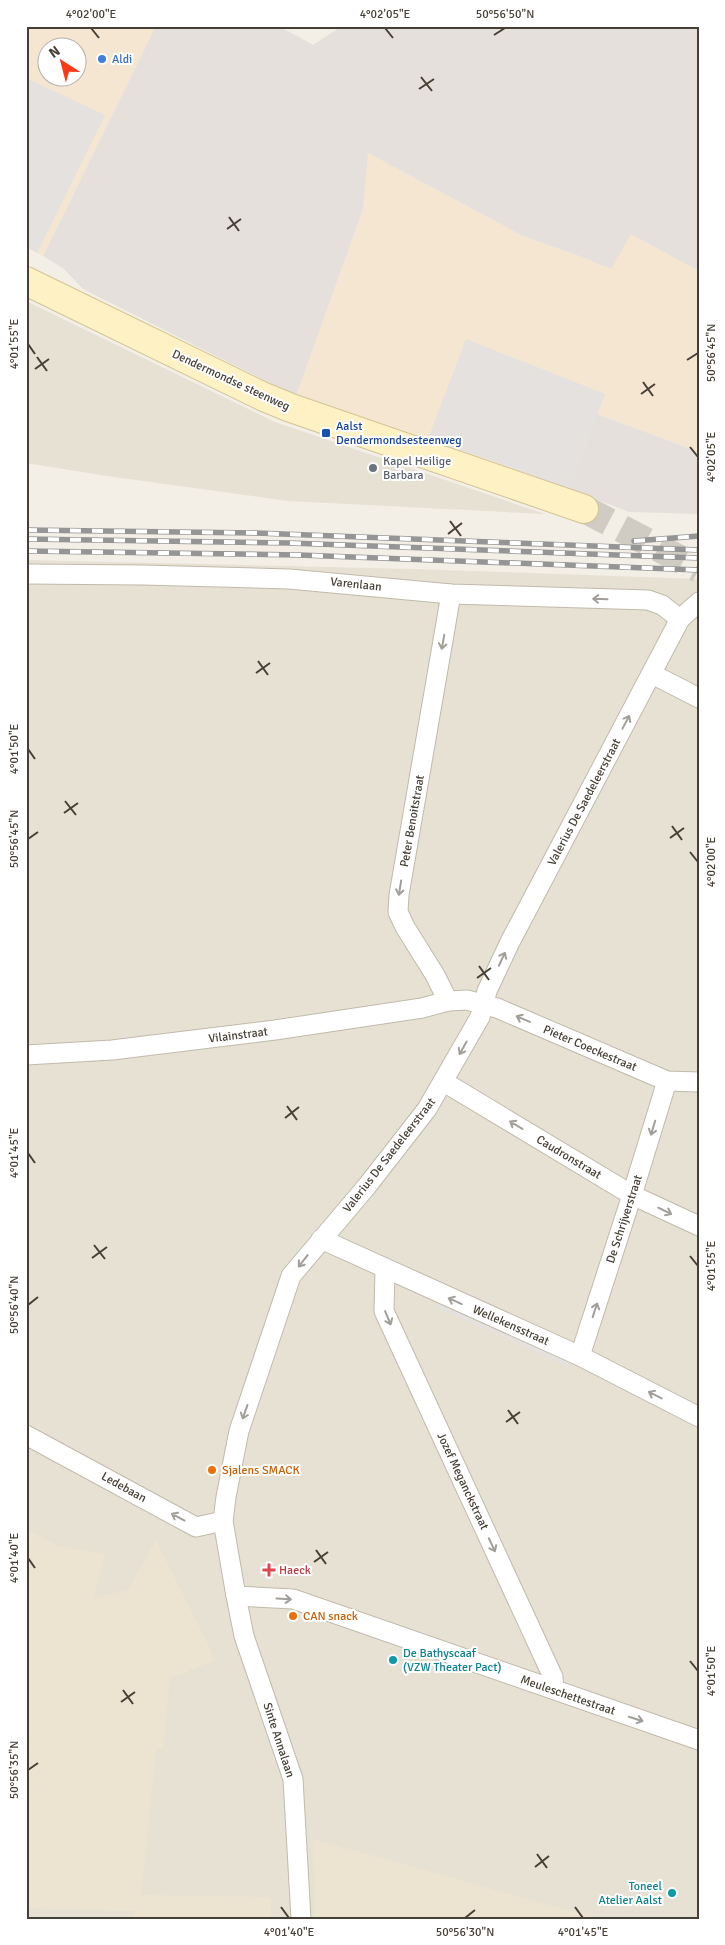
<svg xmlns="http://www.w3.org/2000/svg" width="725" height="1945" font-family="Signika,sans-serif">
	<rect width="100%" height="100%" fill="#f3efe6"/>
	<g fill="#e7e1d4">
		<path d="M26,301L275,422L545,514L288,501L107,476L26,463Z"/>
		<path d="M26,560L414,569L699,579V1919H26Z"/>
	</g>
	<g fill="#f5e6d1" fill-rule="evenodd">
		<path d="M26,26H156L43,256L26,247ZM48,48H78V78H48Z"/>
		<path d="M368,153L523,236L582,257L611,269L631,233L699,271V452L597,414L569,489L296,396L363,209Z"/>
	</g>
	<g fill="#e5e0db">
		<path d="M156,26H279L313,45L342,26H699V271L631,234L611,269L582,257L523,236L368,153L363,209L296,396L83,289L63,268L43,256Z"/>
		<path d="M597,414L699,452V514L629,512L569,489Z"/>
	</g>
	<g fill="#ece4d0">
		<path d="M26,1529L58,1546L105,1554L93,1598L128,1590L156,1540L208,1644L214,1661L170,1678L163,1748L156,1749L141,1895L271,1897V1919H134L135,1911L26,1908Z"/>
		<path d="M313,1839L599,1919H315Z"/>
	</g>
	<g fill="#e4e1de">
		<path d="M28,79L105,115L37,253L26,247V82Z"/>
		<path d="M466,339L605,394L569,489L496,462L428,439Z"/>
		<path d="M438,1302L572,1361L569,1367L436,1307Z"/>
	</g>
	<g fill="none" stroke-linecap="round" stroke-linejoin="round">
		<path stroke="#d0ccc3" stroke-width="28" stroke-dasharray="28 14" stroke-linecap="butt" d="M584,509L699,569"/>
		<g stroke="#c1baab" stroke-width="21">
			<g id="street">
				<path d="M26,574L143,575L289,579L451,594L648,600L662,605L680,619"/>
				<path d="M652,674L699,698"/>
				<path d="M448,1001L435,975L405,927L398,912L399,895L451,594"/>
				<path d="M26,1055L112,1050L275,1030L422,1008L448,1001L467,1000L497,1008L667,1081L699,1082"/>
				<path d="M444,1082L632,1195L699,1226"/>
				<path d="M321,1239L580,1356L699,1417"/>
				<path d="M385,1270L384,1311L553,1677L554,1689"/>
				<path d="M580,1356L632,1195L667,1081"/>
				<path d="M26,1435L196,1527L223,1521"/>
				<path d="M236,1596L293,1599L699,1740"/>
				<path d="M301,1919L293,1779L244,1636L236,1596L223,1521L226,1497L239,1431L291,1276L367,1186L427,1109L480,1017L487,991L510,942L680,619L699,602"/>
			</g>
		</g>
		<g stroke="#d3c395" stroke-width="30">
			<path id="secondary" d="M26,281L264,397L291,408L584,509"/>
		</g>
		<use href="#street" stroke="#fff" stroke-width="19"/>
		<use href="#secondary" stroke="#fef1c4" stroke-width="28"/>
		<g stroke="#959595" stroke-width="5.5">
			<g id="rail">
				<path d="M26,530L256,533L699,550"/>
				<path d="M26,539L289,543L699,558"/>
				<path d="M634,541L699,536"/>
				<path d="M26,551L299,555L699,570"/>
			</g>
		</g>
		<use href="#rail" stroke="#fff" stroke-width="4" stroke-dasharray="11" stroke-linecap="butt"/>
	</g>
	<defs><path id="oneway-shaft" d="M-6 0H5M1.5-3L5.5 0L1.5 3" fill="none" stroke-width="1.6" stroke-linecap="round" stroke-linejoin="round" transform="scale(1.25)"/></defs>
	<g stroke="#a29f9a">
		<use href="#oneway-shaft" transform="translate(600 599) rotate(-178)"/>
		<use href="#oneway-shaft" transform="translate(443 642) rotate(100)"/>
		<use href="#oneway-shaft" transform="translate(626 722) rotate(-62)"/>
		<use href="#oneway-shaft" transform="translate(400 888) rotate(99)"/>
		<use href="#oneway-shaft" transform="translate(502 959) rotate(-65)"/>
		<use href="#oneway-shaft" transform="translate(523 1019) rotate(-157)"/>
		<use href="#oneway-shaft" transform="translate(463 1048) rotate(119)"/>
		<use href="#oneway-shaft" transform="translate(516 1125) rotate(-149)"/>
		<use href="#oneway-shaft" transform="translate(653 1128) rotate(107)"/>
		<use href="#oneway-shaft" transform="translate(665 1211) rotate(26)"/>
		<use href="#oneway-shaft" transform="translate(303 1261) rotate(128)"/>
		<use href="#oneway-shaft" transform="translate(455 1301) rotate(-156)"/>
		<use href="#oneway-shaft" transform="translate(595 1310) rotate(-72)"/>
		<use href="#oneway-shaft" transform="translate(388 1318) rotate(67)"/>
		<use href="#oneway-shaft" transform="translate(655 1395) rotate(-153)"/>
		<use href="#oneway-shaft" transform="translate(245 1412) rotate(109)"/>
		<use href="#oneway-shaft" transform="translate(178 1517) rotate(-152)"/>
		<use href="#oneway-shaft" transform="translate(492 1545) rotate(65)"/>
		<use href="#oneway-shaft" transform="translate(284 1599) rotate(3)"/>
		<use href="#oneway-shaft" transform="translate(636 1719) rotate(18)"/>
	</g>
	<path fill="none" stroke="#463f35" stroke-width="2" d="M91,28L99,38M385,28L393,38M494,35L505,28M421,77L432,91M419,89L434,79M229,217L239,231M227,229L241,219M28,344L35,354M37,357L47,371M687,360L698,353M35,369L49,359M643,382L653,396M641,394L655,384M690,447L698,457M450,521L461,536M448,534L462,523M258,661L268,675M256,673L270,663M28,749L35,759M65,801L76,815M64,813L78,803M672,826L682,840M670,838L684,828M28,839L38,832M690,852L698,862M479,966L489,980M477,978L491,968M287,1106L297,1120M285,1118L299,1107M28,1153L35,1163M94,1245L105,1259M690,1256L698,1266M92,1258L107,1247M28,1305L38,1297M508,1410L518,1424M506,1422L520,1412M316,1550L326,1564M28,1558L35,1568M314,1562L328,1552M690,1661L698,1671M123,1690L133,1704M121,1702L135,1692M28,1770L38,1763M537,1854L547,1868M535,1867L549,1856M281,1907L289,1918M575,1907L583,1918M465,1918L475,1910"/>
	<circle fill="#3f7fe0" stroke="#fff" stroke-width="2" cx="102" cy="59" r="5"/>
	<rect fill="#1a4fb4" stroke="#fff" stroke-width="2" x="321" y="428" width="10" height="10" rx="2.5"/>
	<circle fill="#6b7280" stroke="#fff" stroke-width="2" cx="373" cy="468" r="5"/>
	<g fill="#e8710a" stroke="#fff" stroke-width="2">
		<circle cx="212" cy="1470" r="5"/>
		<circle cx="293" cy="1616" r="5"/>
	</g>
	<path fill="#e0444e" stroke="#fff" stroke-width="2" d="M266.5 1562.5h5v5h5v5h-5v5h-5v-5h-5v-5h5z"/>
	<g fill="#0f9aa8" stroke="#fff" stroke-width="2">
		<circle cx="393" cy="1660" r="5"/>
		<circle cx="672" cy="1893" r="5"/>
	</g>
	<g text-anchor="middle" stroke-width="4" stroke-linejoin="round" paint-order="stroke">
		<g font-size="12" fill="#366cbe" stroke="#fff" text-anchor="start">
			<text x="112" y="63">Aldi</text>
		</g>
		<g font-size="12" fill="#463f35" stroke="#fff">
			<text transform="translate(231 380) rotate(25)" y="4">Dendermondse steenweg</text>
			<text transform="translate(356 584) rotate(6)" y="4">Varenlaan</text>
			<text transform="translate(584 802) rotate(-62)" y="4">Valerius De Saedeleerstraat</text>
			<text transform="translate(412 821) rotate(-80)" y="4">Peter Benoitstraat</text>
			<text transform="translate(238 1035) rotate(-7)" y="4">Vilainstraat</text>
			<text transform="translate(590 1048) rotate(23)" y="4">Pieter Coeckestraat</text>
			<text transform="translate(389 1155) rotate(-52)" y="4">Valerius De Saedeleerstraat</text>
			<text transform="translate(569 1157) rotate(31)" y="4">Caudronstraat</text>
			<text transform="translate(624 1219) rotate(-72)" y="4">De Schrijverstraat</text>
			<text transform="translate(511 1325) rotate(24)" y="4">Wellekensstraat</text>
			<text transform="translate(463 1481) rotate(65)" y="4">Jozef Meganckstraat</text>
			<text transform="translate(124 1487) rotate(29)" y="4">Ledebaan</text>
			<text transform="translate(568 1695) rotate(19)" y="4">Meuleschettestraat</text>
			<text transform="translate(279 1740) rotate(72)" y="4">Sinte Annalaan</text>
		</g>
		<g font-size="12" fill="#164399" stroke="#fff" text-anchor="start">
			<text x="336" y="430">Aalst<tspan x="336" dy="14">Dendermondsesteenweg</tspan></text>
		</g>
		<g font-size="12" fill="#5b616d" stroke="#fff" text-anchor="start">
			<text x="383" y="465">Kapel Heilige<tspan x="383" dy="14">Barbara</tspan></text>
		</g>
		<g font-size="12" fill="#c56008" stroke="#fff" text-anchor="start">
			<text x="222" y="1474">Sjalens SMACK</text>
			<text x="303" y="1620">CAN snack</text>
		</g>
		<g font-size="12" fill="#be3a42" stroke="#fff" text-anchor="start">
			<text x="279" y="1574">Haeck</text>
		</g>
		<g font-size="12" fill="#0d838f" stroke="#fff" text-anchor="start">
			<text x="403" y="1657">De Bathyscaaf<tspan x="403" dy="14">(VZW Theater Pact)</tspan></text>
			<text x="662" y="1890" text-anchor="end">Toneel<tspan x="662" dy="14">Atelier Aalst</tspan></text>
		</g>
	</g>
	<rect width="725" height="1945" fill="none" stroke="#ffffff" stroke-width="55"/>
	<g transform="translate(62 62) rotate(324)"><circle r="24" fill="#ffffff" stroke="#b5b2ae"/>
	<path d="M0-4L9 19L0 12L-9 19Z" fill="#fa3916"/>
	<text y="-8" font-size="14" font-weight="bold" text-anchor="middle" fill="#463f35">N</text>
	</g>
	<rect x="28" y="28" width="670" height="1890" fill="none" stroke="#463f35" stroke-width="2"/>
	<g font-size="12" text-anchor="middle" fill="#463f35">
		<text x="91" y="18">4°02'00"E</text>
		<text x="385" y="18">4°02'05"E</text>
		<text x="505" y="18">50°56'50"N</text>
		<text transform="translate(14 344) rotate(-90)" y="4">4°01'55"E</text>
		<text transform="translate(711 353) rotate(-90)" y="4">50°56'45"N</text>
		<text transform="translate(711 457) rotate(-90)" y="4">4°02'05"E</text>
		<text transform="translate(14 749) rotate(-90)" y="4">4°01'50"E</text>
		<text transform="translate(14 839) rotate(-90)" y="4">50°56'45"N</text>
		<text transform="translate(711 862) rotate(-90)" y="4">4°02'00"E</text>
		<text transform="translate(14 1153) rotate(-90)" y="4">4°01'45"E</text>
		<text transform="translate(711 1266) rotate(-90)" y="4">4°01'55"E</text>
		<text transform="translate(14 1305) rotate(-90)" y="4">50°56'40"N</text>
		<text transform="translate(14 1558) rotate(-90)" y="4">4°01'40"E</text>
		<text transform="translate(711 1671) rotate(-90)" y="4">4°01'50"E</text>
		<text transform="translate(14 1770) rotate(-90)" y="4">50°56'35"N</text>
		<text x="289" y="1936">4°01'40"E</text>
		<text x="465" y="1936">50°56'30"N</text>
		<text x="583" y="1936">4°01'45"E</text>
	</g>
</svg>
